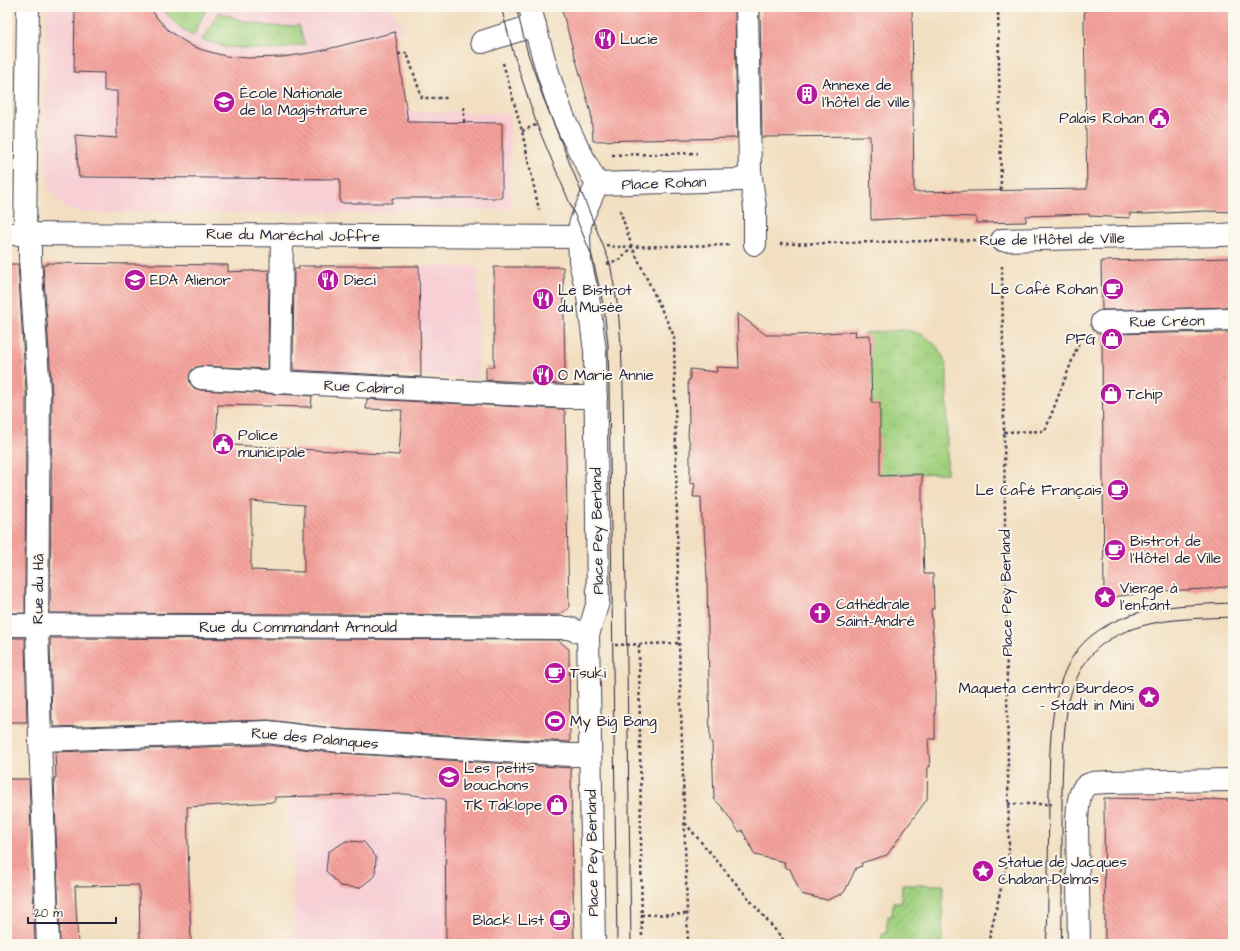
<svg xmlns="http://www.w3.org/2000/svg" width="1240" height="951" font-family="'Architects Daughter',sans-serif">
	<defs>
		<pattern id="grass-tufts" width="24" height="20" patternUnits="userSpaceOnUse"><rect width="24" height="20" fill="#a2d280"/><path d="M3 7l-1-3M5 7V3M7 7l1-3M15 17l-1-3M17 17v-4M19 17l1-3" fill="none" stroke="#8bb470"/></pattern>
		<pattern id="garden-furrows" width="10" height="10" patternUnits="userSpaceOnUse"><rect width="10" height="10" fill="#a2d280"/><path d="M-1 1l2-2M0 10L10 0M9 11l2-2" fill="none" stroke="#8bb470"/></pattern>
		<pattern id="building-back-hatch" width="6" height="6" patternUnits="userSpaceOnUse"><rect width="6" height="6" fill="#f5a19b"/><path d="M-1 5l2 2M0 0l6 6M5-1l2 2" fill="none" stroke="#d28a86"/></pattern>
	</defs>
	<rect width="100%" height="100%" fill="#fbf7ec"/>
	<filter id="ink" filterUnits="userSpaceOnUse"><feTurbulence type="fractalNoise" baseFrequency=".025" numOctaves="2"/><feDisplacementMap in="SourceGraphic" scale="8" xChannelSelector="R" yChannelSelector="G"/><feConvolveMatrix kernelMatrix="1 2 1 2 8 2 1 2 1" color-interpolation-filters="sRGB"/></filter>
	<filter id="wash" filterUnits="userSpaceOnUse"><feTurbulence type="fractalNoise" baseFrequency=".012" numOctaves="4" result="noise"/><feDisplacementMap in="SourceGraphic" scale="16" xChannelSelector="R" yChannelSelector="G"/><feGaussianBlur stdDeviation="0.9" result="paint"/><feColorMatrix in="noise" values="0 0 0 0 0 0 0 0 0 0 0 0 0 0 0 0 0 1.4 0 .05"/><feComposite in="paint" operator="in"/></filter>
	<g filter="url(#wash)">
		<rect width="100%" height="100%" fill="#f2dfc1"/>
		<g fill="#f7cfd5">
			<path d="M46,7H391L404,29L395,32L404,111L510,114V210L402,209L401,213L80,212L67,209L56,200L49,185L45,163Z"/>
			<path d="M419,266L478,267V379L421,376Z"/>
			<path d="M272,743L338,753L465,762L466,944H283V936L295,935L289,796H275Z"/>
		</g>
		<g fill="url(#grass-tufts)" stroke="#627a5e">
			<path d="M161,7H207L193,36C179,28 171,19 161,7Z"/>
			<path d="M219,12C244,22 272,30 299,25L305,44L274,50L225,47L202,40Z"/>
			<path d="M902,330C927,331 944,348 947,372V473L866,475L864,333Z"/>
		</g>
		<path fill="url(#garden-furrows)" stroke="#627a5e" d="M902,885H943L942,944H882V934L886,933L888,916H892L893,902H901Z"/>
		<g id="blocks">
			<g fill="url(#building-back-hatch)" fill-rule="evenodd">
				<path d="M75,7H150L157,18L168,30L179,38L192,46L203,50L225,56L248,58L283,57L316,52L395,32L408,122L502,123V198H392V203H340V179L79,177L75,135L117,138V91H104V73L74,72Z"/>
				<path d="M561,7H735L737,138L593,141L591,113Z"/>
				<path d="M760,7H912L914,192L1087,189L1084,21L1085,7H1231L1233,212L1206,211L1144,214L1130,213V218L1089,216V214L1026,216V222L976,223V217L941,216L871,220L870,136L762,137Z"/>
				<path d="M1233,258V307L1102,310L1101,261Z"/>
				<path d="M47,263L228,265V272L269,270L268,369L201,366L196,367L191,371L189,377L190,383L194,388L200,390L312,396L311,407L218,405L216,444L399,455L402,410L366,409L367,399L563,409L565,412L569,608L558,615L50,613L52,393L43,265H47ZM251,501L304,505V572L251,570Z"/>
				<path d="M7,264H18L26,393L25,613H7Z"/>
				<path d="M299,266H419L421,377L293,370L294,269H299Z"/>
				<path d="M494,267H563L565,369V382L563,384L486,380V367H494Z"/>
				<path d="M737,313L766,335H797L856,331L855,336L870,335L872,403H880V476L922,474V521L924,574H933L934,609H931L936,682H935V739H928L930,767H928L927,799L887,855L861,863L862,866L856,868L845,891L842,894L827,900L801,894L790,869L784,867L785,862L755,855L742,830L739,832L722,807L714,799L712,742H710L707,576L704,528L702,524L701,497H693L695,483L690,484V445L688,435L689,421L688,380H690V369L717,372L716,367L739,368Z"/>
				<path d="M1233,332V586L1207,589L1137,592L1136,594L1104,598L1102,334Z"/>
				<path d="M7,638H25L27,722H9L10,684H7Z"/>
				<path d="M50,638L558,640L569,649L570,742L341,729L268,720L54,727V722H52Z"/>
				<path d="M267,745L339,753L571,768L574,944H446L445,799L405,794L275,797V802L187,807L191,944H140L139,885L75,886L78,944H60L54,778H56L55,752Z"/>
				<path d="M7,779H29L35,944H7Z"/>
				<path d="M1104,798L1233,800V944H1105Z"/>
				<path d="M346,841L364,842L376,857L375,876L359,888L340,886L326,871L328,852Z"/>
			</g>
		</g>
	</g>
	<g filter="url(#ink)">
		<use href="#blocks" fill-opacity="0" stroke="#413e4f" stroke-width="1"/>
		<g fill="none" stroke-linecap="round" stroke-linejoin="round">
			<g stroke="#413e4f" stroke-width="24">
				<g id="minor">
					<path d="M530,7C539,43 549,81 563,116C573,139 585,162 597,184"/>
					<path d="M482,42L535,25"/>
					<path d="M750,170L755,208V244"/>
					<path d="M597,184L740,180L747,176L750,170L747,7"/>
					<path d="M7,234L579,237"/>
					<path d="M25,234L28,7"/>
					<path d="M30,234V258L39,393L37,625L40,740L48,944"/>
					<path d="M1002,240L1223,235L1233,234"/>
					<path d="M1102,322L1233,319"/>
					<path d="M201,378L565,397H596"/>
					<path d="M280,383L282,235"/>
					<path d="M7,625L569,628L588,635"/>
					<path d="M40,740L268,732L340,741L571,755H590"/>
					<path d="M594,944L588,635L598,602L595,351L588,297L580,261L579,237L580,225L583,216L597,184"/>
					<path d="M1079,944L1077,821C1078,810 1077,788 1090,784C1094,782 1101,783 1106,782L1233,780"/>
				</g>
			</g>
			<g stroke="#413e4f" stroke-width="2.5" stroke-dasharray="3 3" stroke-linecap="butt">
				<path d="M998,7L1001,190"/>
				<path d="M398,54L407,53L422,98H447"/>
				<path d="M503,63L522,131L539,210"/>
				<path d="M464,122V106"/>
				<path d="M522,131L538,124"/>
				<path d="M612,155L697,153"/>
				<path d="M620,210L632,247L674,336L679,643L688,944"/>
				<path d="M780,244L977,240"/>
				<path d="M606,245L616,247L729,245"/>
				<path d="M607,264L621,259L632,247"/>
				<path d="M1004,432L1045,431L1081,337"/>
				<path d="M615,645L679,643"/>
				<path d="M639,645L642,944"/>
				<path d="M1008,804H1052"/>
				<path d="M685,823L787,944"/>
				<path d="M641,915L687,914"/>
				<path d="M988,944L1009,854L1002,266"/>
			</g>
			<use href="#minor" stroke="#fff" stroke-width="22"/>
			<g stroke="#22223b" stroke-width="1">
				<path d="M501,7L514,55L537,125L592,256L604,308L608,345L609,387L617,944"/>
				<path d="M516,7L528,54L543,97L610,263L618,308L621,345L623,387L631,944"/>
				<path d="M1046,944C1048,924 1048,904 1048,883C1048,853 1049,823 1049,792C1050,743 1048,670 1091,636C1131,604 1185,605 1233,603"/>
				<path d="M1061,944C1062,929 1062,914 1062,899C1062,862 1062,826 1062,789C1063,763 1063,736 1067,711C1071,686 1083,658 1104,643C1142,617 1190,619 1233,617"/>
			</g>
		</g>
	</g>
	<defs>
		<g id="restaurant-disc" transform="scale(1.15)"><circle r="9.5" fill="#b5179e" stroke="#fbf7ec"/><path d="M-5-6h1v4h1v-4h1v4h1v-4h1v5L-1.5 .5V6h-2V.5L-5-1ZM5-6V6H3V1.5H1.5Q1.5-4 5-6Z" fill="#fff"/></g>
		<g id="building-disc" transform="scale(1.15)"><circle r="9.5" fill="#b5179e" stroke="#fbf7ec"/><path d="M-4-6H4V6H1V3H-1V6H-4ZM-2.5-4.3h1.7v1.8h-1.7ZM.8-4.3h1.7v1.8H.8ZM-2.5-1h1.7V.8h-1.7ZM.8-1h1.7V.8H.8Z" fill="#fff"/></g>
		<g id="university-disc" transform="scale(1.15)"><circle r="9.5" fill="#b5179e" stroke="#fbf7ec"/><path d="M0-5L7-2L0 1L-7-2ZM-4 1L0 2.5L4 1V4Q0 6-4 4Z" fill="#fff"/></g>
		<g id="civic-disc" transform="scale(1.15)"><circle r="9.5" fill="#b5179e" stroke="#fbf7ec"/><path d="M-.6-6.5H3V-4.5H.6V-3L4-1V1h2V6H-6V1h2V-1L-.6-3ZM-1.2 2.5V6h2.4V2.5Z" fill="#fff"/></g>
		<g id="cafe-disc" transform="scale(1.15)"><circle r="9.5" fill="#b5179e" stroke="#fbf7ec"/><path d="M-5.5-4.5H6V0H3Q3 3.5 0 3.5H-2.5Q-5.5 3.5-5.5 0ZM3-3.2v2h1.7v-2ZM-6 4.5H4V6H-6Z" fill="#fff"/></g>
		<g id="shop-disc" transform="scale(1.15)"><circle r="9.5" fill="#b5179e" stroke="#fbf7ec"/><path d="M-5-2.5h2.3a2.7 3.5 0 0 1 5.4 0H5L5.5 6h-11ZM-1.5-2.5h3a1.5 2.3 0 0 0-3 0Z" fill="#fff"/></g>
		<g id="sight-disc" transform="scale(1.15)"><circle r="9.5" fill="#b5179e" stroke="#fbf7ec"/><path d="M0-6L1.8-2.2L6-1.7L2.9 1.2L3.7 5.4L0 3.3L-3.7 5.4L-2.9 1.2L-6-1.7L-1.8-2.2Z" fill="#fff"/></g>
		<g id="church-disc" transform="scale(1.15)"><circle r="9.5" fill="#b5179e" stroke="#fbf7ec"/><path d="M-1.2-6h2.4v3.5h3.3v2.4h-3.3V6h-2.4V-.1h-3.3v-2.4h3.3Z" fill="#fff"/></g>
		<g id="stadium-disc" transform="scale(1.15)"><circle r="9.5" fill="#b5179e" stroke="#fbf7ec"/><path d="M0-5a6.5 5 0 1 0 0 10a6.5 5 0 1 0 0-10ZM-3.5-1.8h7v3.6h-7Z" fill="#fff"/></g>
		<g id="school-disc" transform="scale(1.15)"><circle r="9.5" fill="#b5179e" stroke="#fbf7ec"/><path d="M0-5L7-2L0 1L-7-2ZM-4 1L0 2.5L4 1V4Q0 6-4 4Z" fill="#fff"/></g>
	</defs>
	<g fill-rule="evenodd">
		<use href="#restaurant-disc" x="605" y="39"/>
		<use href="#building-disc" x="807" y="94"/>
		<use href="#university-disc" x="224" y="102"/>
		<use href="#civic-disc" x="1159" y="118"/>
		<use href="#university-disc" x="135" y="280"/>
		<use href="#restaurant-disc" x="328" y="280"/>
		<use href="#cafe-disc" x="1113" y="289"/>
		<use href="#restaurant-disc" x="543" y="299"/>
		<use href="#shop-disc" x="1112" y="339"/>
		<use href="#restaurant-disc" x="543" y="375"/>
		<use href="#shop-disc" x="1111" y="394"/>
		<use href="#civic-disc" x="223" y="444"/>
		<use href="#cafe-disc" x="1118" y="490"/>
		<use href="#cafe-disc" x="1115" y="550"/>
		<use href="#sight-disc" x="1105" y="597"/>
		<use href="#church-disc" x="820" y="613"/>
		<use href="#cafe-disc" x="555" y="673"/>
		<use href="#sight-disc" x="1149" y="697"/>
		<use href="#stadium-disc" x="555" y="721"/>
		<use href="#school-disc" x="449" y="777"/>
		<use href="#shop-disc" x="557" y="805"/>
		<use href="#sight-disc" x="983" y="871"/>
		<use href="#cafe-disc" x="560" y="920"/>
	</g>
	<g text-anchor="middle" stroke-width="4" stroke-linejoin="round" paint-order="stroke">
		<g font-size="15" fill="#22223b" stroke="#fbf7ec" text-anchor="start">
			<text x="620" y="44">Lucie</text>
			<text x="822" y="90">Annexe de<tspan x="822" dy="17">l'hôtel de ville</tspan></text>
			<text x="240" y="98">École Nationale<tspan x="240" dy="17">de la Magistrature</tspan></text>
			<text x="1144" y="123" text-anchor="end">Palais Rohan</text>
			<text x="150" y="285">EDA Alienor</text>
			<text x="344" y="285">Dieci</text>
			<text x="1098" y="294" text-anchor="end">Le Café Rohan</text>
			<text x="558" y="295">Le Bistrot<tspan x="558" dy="17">du Musée</tspan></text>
			<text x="1096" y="344" text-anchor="end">PFG</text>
			<text x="558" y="380">O Marie Annie</text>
			<text x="1126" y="399">Tchip</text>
			<text x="238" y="440">Police<tspan x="238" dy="17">municipale</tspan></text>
			<text x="1102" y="495" text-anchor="end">Le Café Français</text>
			<text x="1130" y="546">Bistrot de<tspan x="1130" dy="17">l'Hôtel de Ville</tspan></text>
			<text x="1120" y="593">Vierge à<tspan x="1120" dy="17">l'enfant</tspan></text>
			<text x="836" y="609">Cathédrale<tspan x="836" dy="17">Saint-André</tspan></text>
			<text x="570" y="678">Tsuki</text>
			<text x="1134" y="693" text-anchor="end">Maqueta centro Burdeos<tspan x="1134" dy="17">- Stadt in Mini</tspan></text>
			<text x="570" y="726">My Big Bang</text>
			<text x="464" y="773">Les petits<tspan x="464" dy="17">bouchons</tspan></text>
			<text x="542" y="810" text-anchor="end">TK Taklope</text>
			<text x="998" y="867">Statue de Jacques<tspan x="998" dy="17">Chaban-Delmas</tspan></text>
			<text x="544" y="925" text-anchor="end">Black List</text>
		</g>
		<g font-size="15" fill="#22223b" stroke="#fbf7ec">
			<text transform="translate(664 183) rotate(-2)" y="5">Place Rohan</text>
			<text transform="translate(293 235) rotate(1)" y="5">Rue du Maréchal Joffre</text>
			<text transform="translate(1052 239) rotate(-1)" y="5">Rue de l'Hôtel de Ville</text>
			<text transform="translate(1167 321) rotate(-1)" y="5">Rue Créon</text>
			<text transform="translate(364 387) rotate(3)" y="5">Rue Cabirol</text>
			<text transform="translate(597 531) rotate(-91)" y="5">Place Pey Berland</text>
			<text transform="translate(38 589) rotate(-89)" y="5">Rue du Hâ</text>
			<text transform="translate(1006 593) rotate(-91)" y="5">Place Pey Berland</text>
			<text x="298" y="632">Rue du Commandant Arnould</text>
			<text transform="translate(315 738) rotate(5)" y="5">Rue des Palanques</text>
			<text transform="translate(592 853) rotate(-91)" y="5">Place Pey Berland</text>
		</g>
	</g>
	<rect width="1240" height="951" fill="none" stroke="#fbf7ec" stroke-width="24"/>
	<path d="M28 917v6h88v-6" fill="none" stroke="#22223b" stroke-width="2"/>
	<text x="34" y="917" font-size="12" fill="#22223b" stroke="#fbf7ec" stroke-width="3" paint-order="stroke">20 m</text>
</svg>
